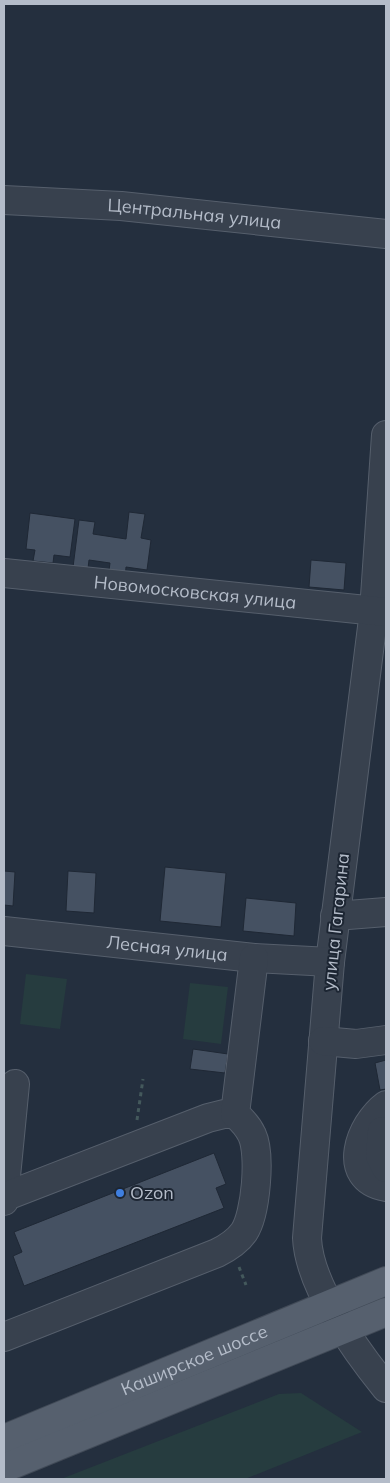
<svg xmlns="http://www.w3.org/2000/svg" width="390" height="1483" font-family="Mulish,sans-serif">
	<rect width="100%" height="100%" fill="#242f3e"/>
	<g fill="#263c3f">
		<path d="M26,974L67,979L60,1029L20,1024Z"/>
		<path d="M190,983L228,987L221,1044L183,1039Z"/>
		<path d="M301,1393L362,1432L245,1479H61L279,1394Z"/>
	</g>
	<g fill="#455162" stroke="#1f2835">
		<path d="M129,512L145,514L141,538L151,540L147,570L126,567L125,580L108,578L110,563L89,560L87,577L72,575L79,520L95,522L93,534L126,539Z"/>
		<path d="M30,513L75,519L70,557L54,555L53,563L33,561L35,550L26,549Z"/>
		<path d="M311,560L346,563L344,590L309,587Z"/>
		<path d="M165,867L226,873L221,927L160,921Z"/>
		<path d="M4,871L15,872L13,906L4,905Z"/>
		<path d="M68,871L96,873L94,913L66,911Z"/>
		<path d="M246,898L296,903L294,936L243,931Z"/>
		<path d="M193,1049L228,1054L225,1073L190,1069Z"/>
		<path d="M386,1060V1089L380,1090L375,1063Z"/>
		<path d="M214,1153L226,1184L216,1188L224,1208L24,1286L13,1256L22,1252L14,1232Z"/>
	</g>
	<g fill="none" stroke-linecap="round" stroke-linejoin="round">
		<g stroke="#565f6c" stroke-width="30">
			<g id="minor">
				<path id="s1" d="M4,200L121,206L386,234"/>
				<path d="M386,435L374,611L330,962L307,1238C309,1286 356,1351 386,1388"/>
				<path id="s2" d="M4,573L386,612"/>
				<path d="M335,916L386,912"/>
				<path id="s3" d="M4,931L254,958L330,962"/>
				<path d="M323,1041L356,1044L386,1040"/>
				<path d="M386,1105C360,1124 339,1179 386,1187"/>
				<path d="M382,1131L380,1156L386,1168"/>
				<path d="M4,1197L15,1084"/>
				<path d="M4,1201V1197L208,1118L224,1114H235"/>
				<path d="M4,1337L217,1253C227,1248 237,1242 244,1232C256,1214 261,1154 252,1135C248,1126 242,1120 235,1114L254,958"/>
			</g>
		</g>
		<g stroke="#414a57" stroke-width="30">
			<g id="major">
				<path id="s4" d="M4,1439L386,1281"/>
				<path d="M4,1468L386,1312"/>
			</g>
		</g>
		<g stroke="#44595c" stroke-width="3" stroke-dasharray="4 4" stroke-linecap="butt">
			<path d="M137,1120L143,1079"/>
			<path d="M239,1267L246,1285"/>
		</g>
		<use href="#minor" stroke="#38414e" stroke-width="28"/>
		<use href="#major" stroke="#56606e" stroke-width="28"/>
	</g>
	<circle fill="#3f7fe0" stroke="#1d2633" stroke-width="2" cx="120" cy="1193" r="5"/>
	<g text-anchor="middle" stroke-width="4" stroke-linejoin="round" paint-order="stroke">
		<g font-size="18" fill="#b4bcc9" stroke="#1d2633">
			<text dy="6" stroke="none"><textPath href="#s1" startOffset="191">Центральная улица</textPath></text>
			<text dy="6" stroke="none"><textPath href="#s2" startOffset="192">Новомосковская улица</textPath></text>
			<text transform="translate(336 922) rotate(-84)" y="6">улица Гагарина</text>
			<text dy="6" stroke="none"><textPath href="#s3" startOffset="164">Лесная улица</textPath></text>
			<text dy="6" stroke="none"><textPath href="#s4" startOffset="206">Каширское шоссе</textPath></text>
		</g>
		<g font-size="18" fill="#b4bcc9" stroke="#1d2633" text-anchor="start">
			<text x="130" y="1199">Ozon</text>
		</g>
	</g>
	<rect width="390" height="1483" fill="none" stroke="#b4bcc9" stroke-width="10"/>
</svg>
